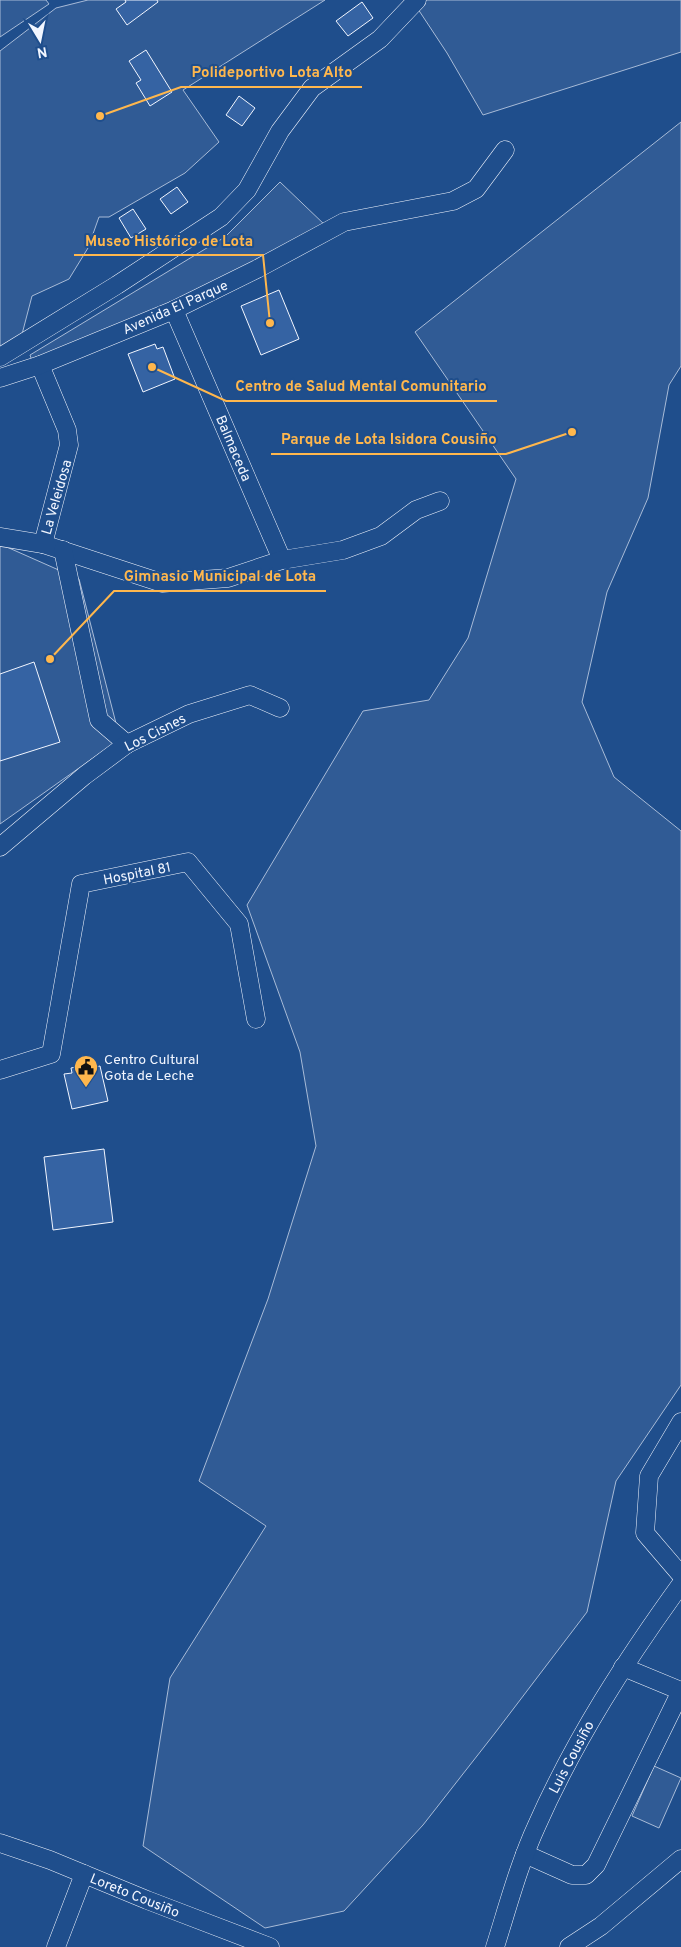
<svg xmlns="http://www.w3.org/2000/svg" width="681" height="1947" font-family="Overpass,sans-serif">
	<rect width="100%" height="100%" fill="#1f4e8c"/>
	<g fill="#305b95" stroke="#a8bbd7">
		<path d="M0,0H46L49,4L0,37Z"/>
		<path d="M88,0H325L183,90L219,142L185,173L109,217H99L88,248L69,279L32,296L21,338L0,353V51L56,8Z"/>
		<path d="M412,0H681V52L483,115L447,53Z"/>
		<path d="M681,122V366L669,385L648,498L607,592L582,702L614,777L681,831V1385L616,1481L587,1612L495,1733L423,1825L344,1911L265,1928L143,1846L170,1678L266,1526L199,1481L268,1299L316,1146L300,1052L247,905L363,711L429,700L468,638L516,479L415,332Z"/>
		<path d="M280,182L326,226L223,280L32,361L30,355L225,237Z"/>
		<path d="M0,544L79,579L120,739L0,824Z"/>
		<path d="M654,1766L681,1778L659,1828L632,1816Z"/>
	</g>
	<g fill="#3563a3" stroke="#f2f6ff">
		<path d="M125,0H157L158,2L127,25L116,9L126,2Z"/>
		<path d="M362,2L373,18L348,36L336,21Z"/>
		<path d="M146,50L172,92L150,106L136,83L141,80L129,61Z"/>
		<path d="M239,96L255,108L242,126L226,115Z"/>
		<path d="M177,187L188,202L171,214L160,199Z"/>
		<path d="M133,209L146,229L131,238L119,218Z"/>
		<path d="M279,290L299,339L261,355L241,306Z"/>
		<path d="M155,344L157,349L163,347L175,379L143,392L128,354Z"/>
		<path d="M34,662L60,742L0,761V674Z"/>
		<path d="M90,1064L91,1068L100,1066L108,1101L72,1109L64,1074L72,1073L71,1068Z"/>
		<path d="M104,1149L113,1222L53,1230L44,1157Z"/>
	</g>
	<g fill="none" stroke-linecap="round" stroke-linejoin="round">
		<g stroke="#f2f6ff" stroke-width="19">
			<g id="minor">
				<path d="M174,310L282,560"/>
				<path d="M0,357L117,285L221,217L247,190L280,131L312,88L380,39L417,0"/>
				<path d="M40,365L67,430L69,445L43,544"/>
				<path d="M0,378L40,365L174,310L257,269L344,222L453,201L476,189L505,150"/>
				<path d="M0,537L43,544L162,583L228,578L282,560L343,550L381,536L416,510L440,501"/>
				<path d="M63,550L99,720L127,744"/>
				<path d="M0,847L84,776L127,744L189,714L250,695L280,708"/>
				<path d="M0,1070L51,1054L81,884L188,862L239,924L256,1019"/>
				<path d="M681,1422L649,1476L645,1533L681,1575"/>
				<path d="M623,1667L681,1691"/>
				<path d="M0,1843L50,1860L147,1900L270,1947"/>
				<path d="M525,1854L572,1875H586L596,1865L681,1691"/>
				<path d="M56,1947L84,1874"/>
				<path d="M495,1947C508,1906 519,1864 537,1825C575,1739 626,1660 681,1584"/>
				<path d="M569,1947L601,1926L681,1859"/>
			</g>
		</g>
		<use href="#minor" stroke="#1f4e8c" stroke-width="18"/>
	</g>
	<defs>
		<g id="civic-pin" transform="scale(1.25)"><path d="M0 17L-7.5 6A9.5 9.5 0 1 1 7.5 6Z" fill="#ffb74d" stroke="#1f4e8c"/><path d="M-.6-6.5H3V-4.5H.6V-3L4-1V1h2V6H-6V1h2V-1L-.6-3ZM-1.2 2.5V6h2.4V2.5Z" fill="#111"/></g>
	</defs>
	<g fill-rule="evenodd">
		<use href="#civic-pin" x="86" y="1067"/>
	</g>
	<g text-anchor="middle" stroke-width="4" stroke-linejoin="round" paint-order="stroke">
		<g font-size="14" fill="#f2f6ff" stroke="#1f4e8c">
			<text transform="translate(175 307) rotate(-24)" y="5">Avenida El Parque</text>
			<text transform="translate(234 448) rotate(67)" y="5">Balmaceda</text>
			<text transform="translate(56 497) rotate(-74)" y="5">La Veleidosa</text>
			<text transform="translate(155 732) rotate(-27)" y="5">Los Cisnes</text>
			<text transform="translate(137 873) rotate(-11)" y="5">Hospital 81</text>
			<text transform="translate(571 1757) rotate(-62)" y="5">Luis Cousiño</text>
			<text transform="translate(135 1895) rotate(22)" y="5">Loreto Cousiño</text>
		</g>
		<g font-size="14" fill="#f2f6ff" stroke="#1f4e8c" text-anchor="start">
			<text x="104" y="1064">Centro Cultural<tspan x="104" dy="16">Gota de Leche</tspan></text>
		</g>
	</g>
	<path fill="none" stroke="#ffb74d" stroke-width="2" d="M100 116L181 87H362M270 323L263 255H74M152 367L226 401H497M572 432L506 454H271M50 659L114 591H326"/>
	<g fill="#ffb74d" stroke="#1f4e8c" stroke-width="2">
		<circle cx="100" cy="116" r="5"/>
		<circle cx="270" cy="323" r="5"/>
		<circle cx="152" cy="367" r="5"/>
		<circle cx="572" cy="432" r="5"/>
		<circle cx="50" cy="659" r="5"/>
	</g>
	<g font-size="15" text-anchor="middle" font-weight="bold" fill="#ffb74d" stroke="#1f4e8c" stroke-width="4" stroke-linejoin="round" paint-order="stroke">
		<text x="272" y="77">Polideportivo Lota Alto</text>
		<text x="169" y="246">Museo Histórico de Lota</text>
		<text x="361" y="391">Centro de Salud Mental Comunitario</text>
		<text x="389" y="444">Parque de Lota Isidora Cousiño</text>
		<text x="220" y="581">Gimnasio Municipal de Lota</text>
	</g>
	<g transform="translate(40 40) rotate(170)" stroke="#1f4e8c" stroke-width="4" paint-order="stroke">
	<path d="M0-4L9 19L0 12L-9 19Z" fill="#f2f6ff"/>
	<text y="-8" font-size="14" font-weight="bold" text-anchor="middle" fill="#f2f6ff">N</text>
	</g>
</svg>
